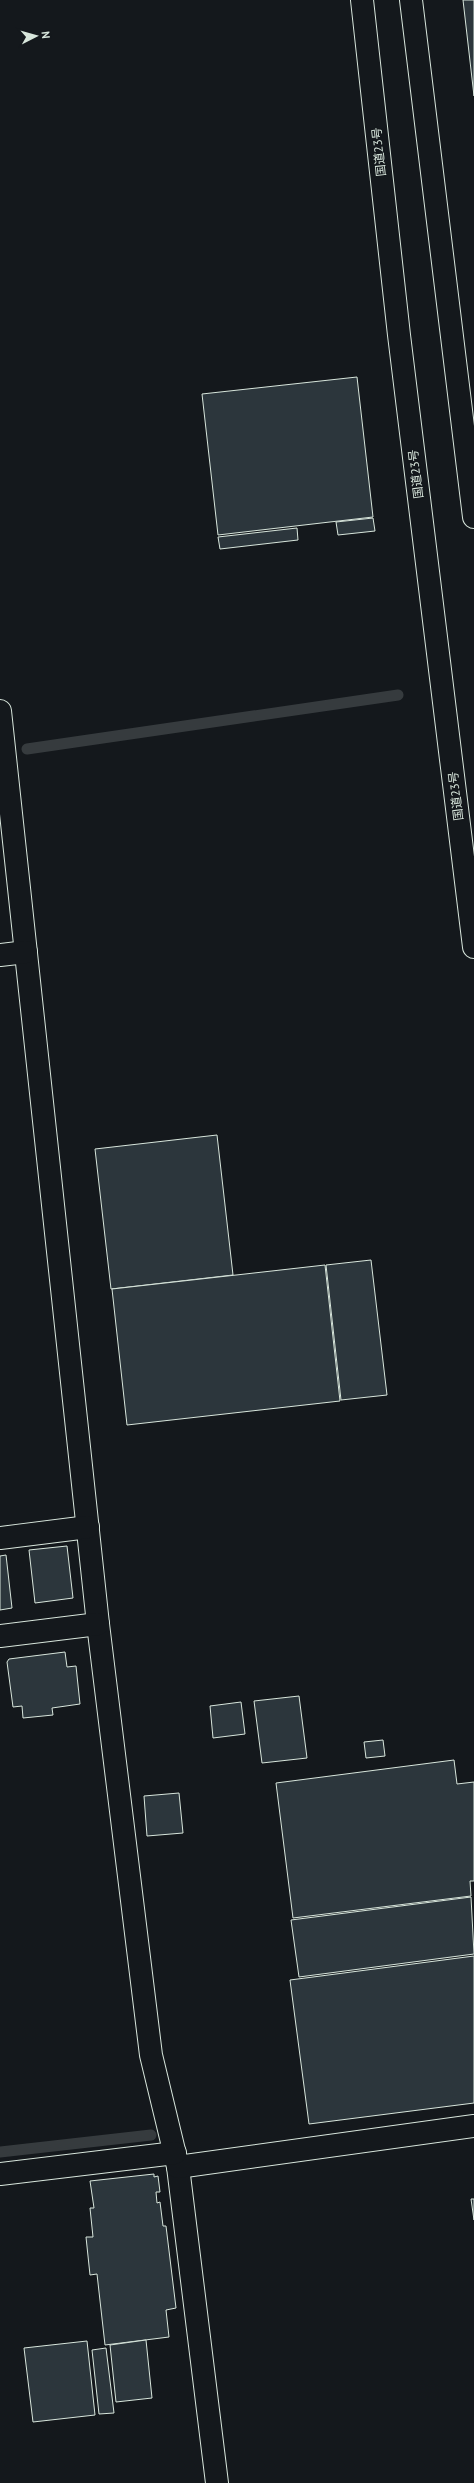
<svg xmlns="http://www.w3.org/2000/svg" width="474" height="2483" font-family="'PT Sans','Noto Sans JP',sans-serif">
	<rect width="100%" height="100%" fill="#14181c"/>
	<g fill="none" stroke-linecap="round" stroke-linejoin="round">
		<g stroke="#363b3e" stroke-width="11">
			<path d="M27,749L398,695"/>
			<path d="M0,2152L151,2135"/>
		</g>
	</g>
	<g fill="#2c363c" stroke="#d8e6dc">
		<path d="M463,0H474V96Z"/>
		<path d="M357,377L373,517L218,535L202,394Z"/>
		<path d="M373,518L375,531L338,535L336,522Z"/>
		<path d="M297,528L298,540L220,549L218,537Z"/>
		<path d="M217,1135L233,1275L111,1289L95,1149Z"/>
		<path d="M371,1260L387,1395L341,1400L326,1265Z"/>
		<path d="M325,1265L340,1401L127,1425L112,1289Z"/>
		<path d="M67,1546L73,1598L35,1603L29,1550Z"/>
		<path d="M6,1555L12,1608L0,1610V1556Z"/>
		<path d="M65,1652L67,1667L76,1666L80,1704L52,1708L53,1715L23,1718L22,1706L13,1707L7,1662L9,1659Z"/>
		<path d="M299,1696L307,1758L262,1763L254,1701Z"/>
		<path d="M241,1702L245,1734L213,1738L210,1706Z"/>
		<path d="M383,1740L385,1756L366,1758L364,1742Z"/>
		<path d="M454,1760L457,1784L474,1782V1881H470L471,1896L293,1918L276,1783Z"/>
		<path d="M179,1793L183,1833L147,1836L144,1796Z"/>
		<path d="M471,1897L474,1954L299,1977L291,1920Z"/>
		<path d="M474,1956V2103L309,2124L290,1980Z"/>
		<path d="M154,2174V2177L158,2176L160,2192H156L157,2203L160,2202L163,2226H166L176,2308L166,2310L169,2337L105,2345L97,2274L90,2275L86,2237H93L90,2208H94L90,2181Z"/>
		<path d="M471,2199H474V2220Z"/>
		<path d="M146,2340L152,2398L116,2402L110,2345Z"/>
		<path d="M87,2341L95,2415L33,2422L24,2348Z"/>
		<path d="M106,2348L114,2413L99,2414L92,2350Z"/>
	</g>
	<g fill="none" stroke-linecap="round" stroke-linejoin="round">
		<g stroke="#d8e6dc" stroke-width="24">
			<g id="minor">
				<path d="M0,711L98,1624L151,2055L178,2167L217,2483"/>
				<path d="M0,955L26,952"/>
				<path d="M0,1538L88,1527"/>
				<path d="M0,1636L98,1624"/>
				<path d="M178,2167L474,2126"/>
				<path d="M0,2174L175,2153"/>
			</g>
		</g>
		<g stroke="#d8e6dc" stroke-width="24">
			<g id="highway">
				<path d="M362,0L399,335L474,947"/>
				<path d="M411,0L474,517"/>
			</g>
		</g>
		<use href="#minor" stroke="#14181c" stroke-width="22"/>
		<use href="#highway" stroke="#14181c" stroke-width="22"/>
	</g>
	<g text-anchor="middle" stroke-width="3" stroke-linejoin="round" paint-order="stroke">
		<g font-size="12" fill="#d8e6dc" stroke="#14181c">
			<text transform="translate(379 152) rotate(-96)" y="4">国道23号</text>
			<text transform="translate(416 474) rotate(-97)" y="4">国道23号</text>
			<text transform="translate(456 796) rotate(-97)" y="4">国道23号</text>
		</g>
	</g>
	<g transform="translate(36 36) rotate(84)" stroke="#14181c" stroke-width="3" paint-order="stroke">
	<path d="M0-3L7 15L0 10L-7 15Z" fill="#d8e6dc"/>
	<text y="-6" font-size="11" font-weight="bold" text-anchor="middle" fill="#d8e6dc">N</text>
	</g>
</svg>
